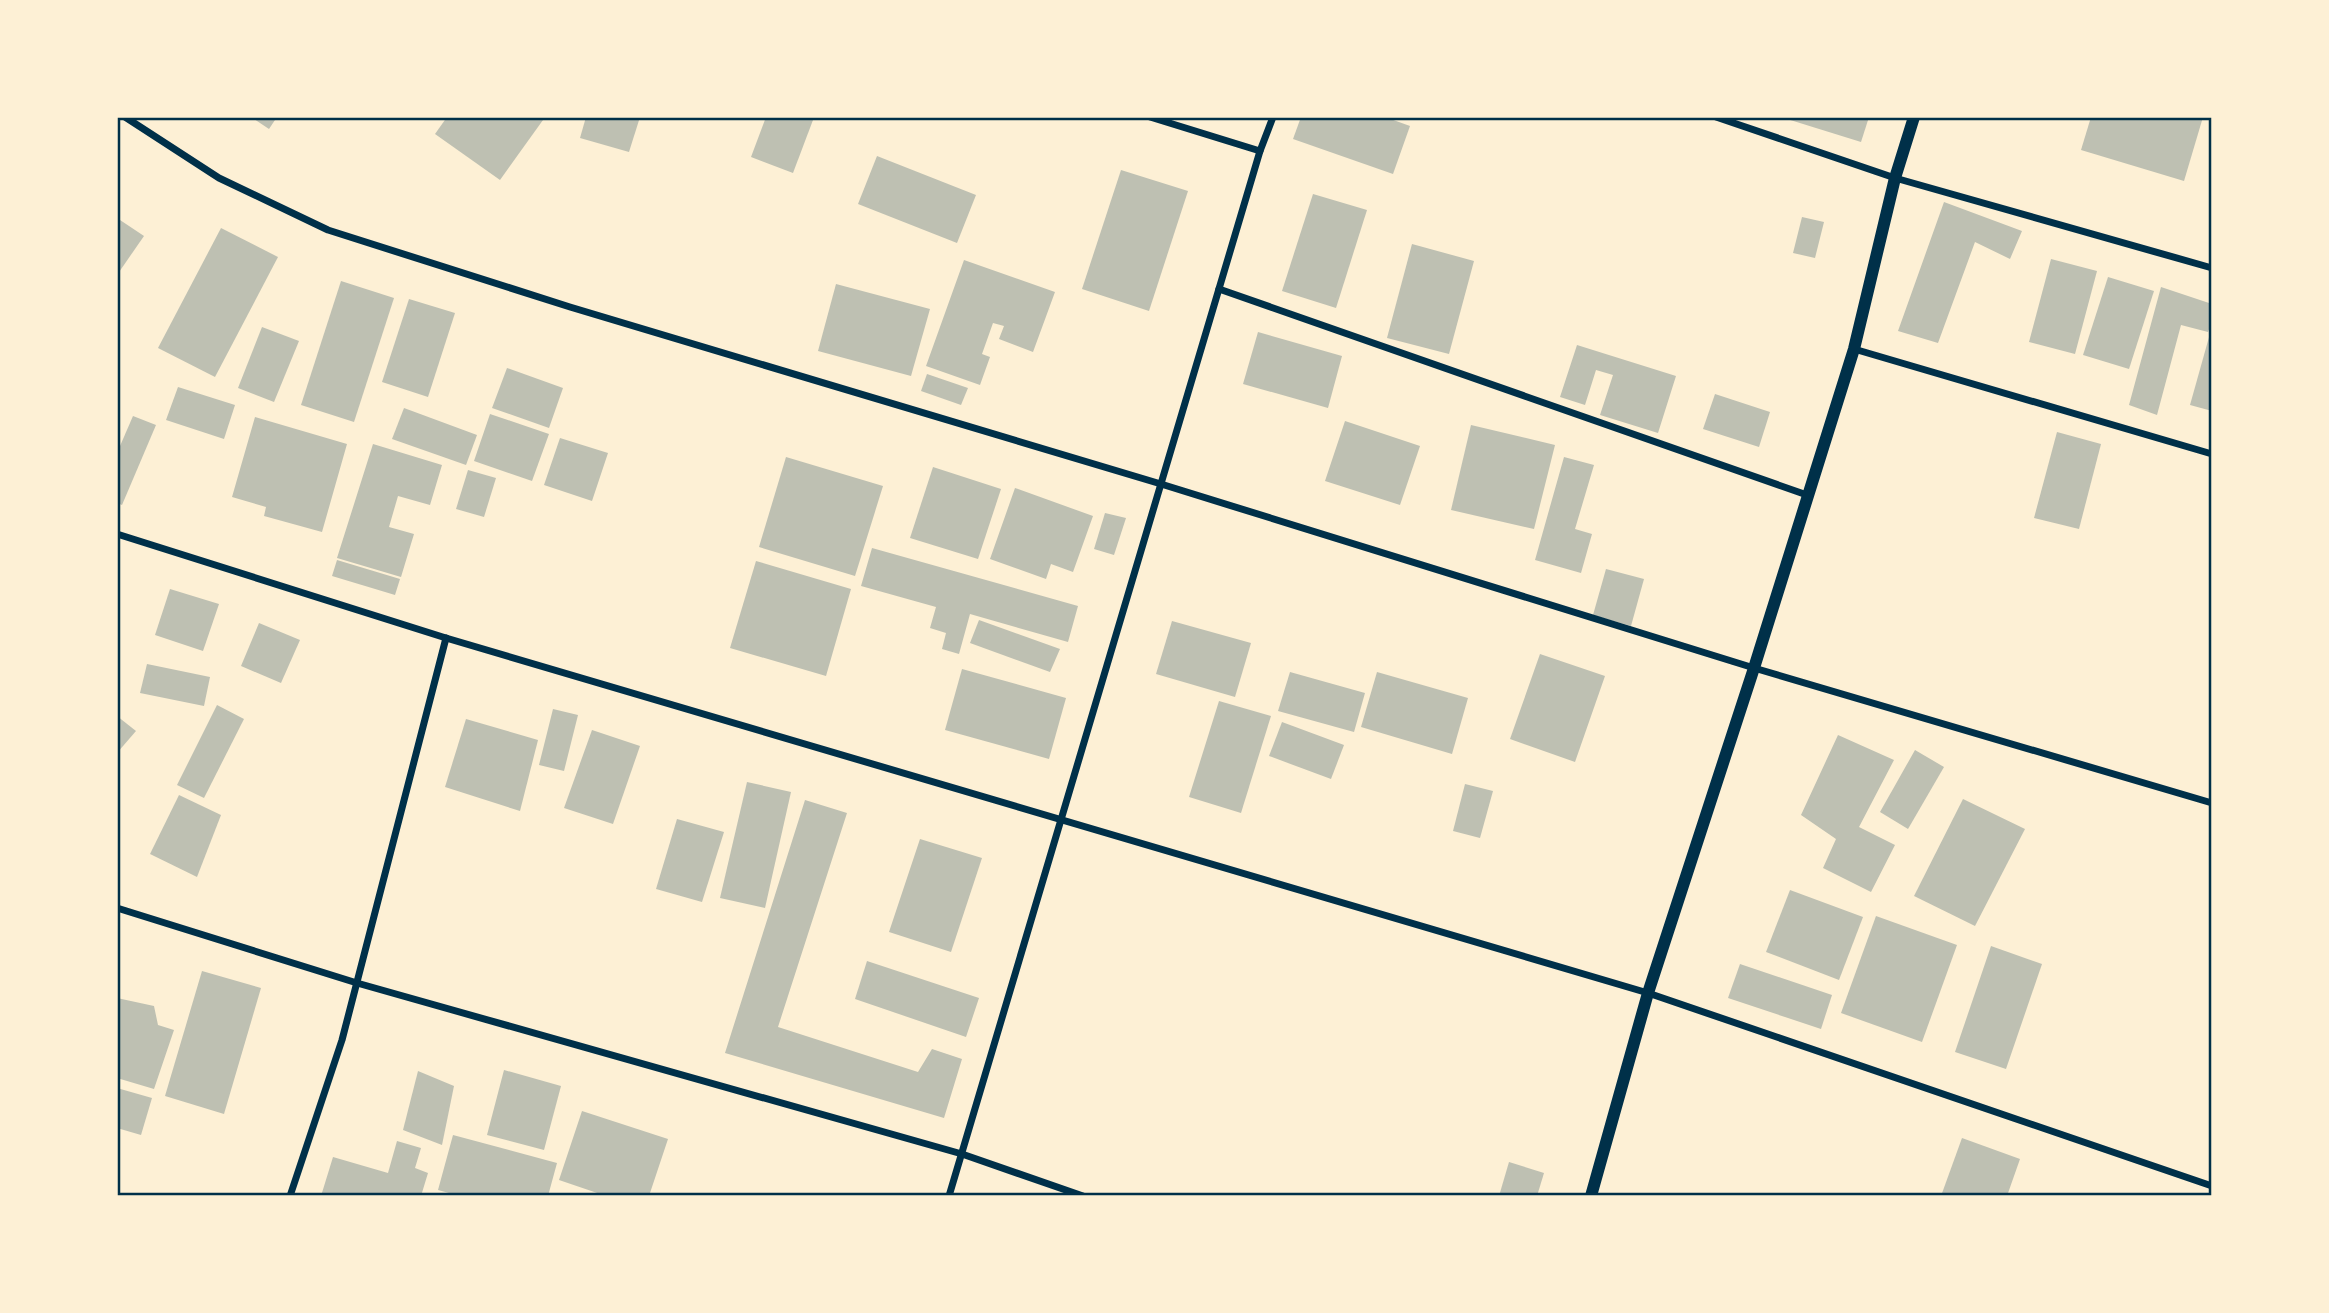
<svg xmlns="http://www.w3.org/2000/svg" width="2329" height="1313" font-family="'Source Sans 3',sans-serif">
	<rect width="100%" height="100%" fill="#fdf0d5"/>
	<g fill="#bec0b2">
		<path d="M251,117H277L269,129Z"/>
		<path d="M447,117H539L543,120L500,180L435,134Z"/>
		<path d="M586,117H640L629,152L580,138Z"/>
		<path d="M766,117H806L813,120L793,173L751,157Z"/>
		<path d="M1301,117H1385L1410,126L1393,174L1293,139Z"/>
		<path d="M1787,117H1869L1861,142L1787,119Z"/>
		<path d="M2091,117H2203L2184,181L2081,150Z"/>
		<path d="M877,156L976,195L957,243L858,204Z"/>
		<path d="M1121,170L1188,191L1149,311L1082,289Z"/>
		<path d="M1313,194L1367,210L1336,308L1282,291Z"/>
		<path d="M1944,202L2022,231L2010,259L1975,242L1938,343L1898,331Z"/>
		<path d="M1802,217L1824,222L1815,258L1793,253Z"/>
		<path d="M117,218L144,236L117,275Z"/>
		<path d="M221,228L278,257L215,377L158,348Z"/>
		<path d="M1412,244L1474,261L1449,354L1387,338Z"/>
		<path d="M2051,259L2097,271L2075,354L2029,342Z"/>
		<path d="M964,260L1055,292L1033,352L999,339L1004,326L993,323L982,354L990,357L980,385L926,366Z"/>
		<path d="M2108,277L2154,291L2129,369L2083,355Z"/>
		<path d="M341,281L394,298L354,422L301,405Z"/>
		<path d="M836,284L930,309L911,376L818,351Z"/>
		<path d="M2161,287L2212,304V321L2208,332L2181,325L2157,415L2129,405Z"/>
		<path d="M409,299L455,313L428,397L382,382Z"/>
		<path d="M262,327L299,341L274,402L238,388Z"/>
		<path d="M2211,330L2212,331V411L2190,405Z"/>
		<path d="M1258,332L1342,356L1328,408L1243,384Z"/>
		<path d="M1577,345L1676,376L1658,433L1600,415L1613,375L1596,370L1585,405L1560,397Z"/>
		<path d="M507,368L563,388L549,428L492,408Z"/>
		<path d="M927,374L968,388L961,405L921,391Z"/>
		<path d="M178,387L235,405L224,439L166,420Z"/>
		<path d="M1715,394L1770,412L1759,447L1703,429Z"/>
		<path d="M404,408L477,435L466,465L392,439Z"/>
		<path d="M490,414L549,434L532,481L474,461Z"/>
		<path d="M133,416L156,425L122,505L117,503V453Z"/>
		<path d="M255,417L347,444L322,532L264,516L266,507L232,497Z"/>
		<path d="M1345,421L1420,446L1400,505L1325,481Z"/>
		<path d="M1471,425L1555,445L1534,529L1451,510Z"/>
		<path d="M2057,432L2101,444L2079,529L2034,518Z"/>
		<path d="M560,438L608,453L592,501L544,485Z"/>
		<path d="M373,444L442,465L430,505L398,496L389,527L414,534L401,577L337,558Z"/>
		<path d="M786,457L883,486L855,576L759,547Z"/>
		<path d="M1564,457L1594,465L1575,529L1592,534L1581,573L1535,560Z"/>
		<path d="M933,467L1001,489L978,559L910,538Z"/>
		<path d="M468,470L496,478L484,517L456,509Z"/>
		<path d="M1015,488L1093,516L1073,572L1051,564L1046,579L990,559Z"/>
		<path d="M1105,513L1126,518L1114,555L1094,549Z"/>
		<path d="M872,548L1078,606L1068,642L970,614L959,654L942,649L946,633L930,628L936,607L861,586Z"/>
		<path d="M337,560L400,579L395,595L332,576Z"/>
		<path d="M756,561L851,589L826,676L730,648Z"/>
		<path d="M1606,569L1644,579L1631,626L1593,615Z"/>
		<path d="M170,589L219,604L203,651L155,635Z"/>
		<path d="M979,620L1060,649L1050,672L970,643Z"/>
		<path d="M1172,621L1251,643L1235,697L1156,674Z"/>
		<path d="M259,623L300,640L281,683L241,666Z"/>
		<path d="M1540,654L1605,676L1575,762L1510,739Z"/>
		<path d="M147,664L210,677L204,706L140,693Z"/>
		<path d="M962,669L1066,698L1049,759L945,730Z"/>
		<path d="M1290,672L1365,693L1354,732L1278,711Z"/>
		<path d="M1377,672L1468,698L1452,754L1361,727Z"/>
		<path d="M1219,701L1271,716L1241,813L1189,797Z"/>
		<path d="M217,705L244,719L204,798L177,785Z"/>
		<path d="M553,709L578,715L564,771L539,765Z"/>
		<path d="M117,716L136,731L117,753Z"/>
		<path d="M466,719L538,740L520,811L445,787Z"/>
		<path d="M1282,722L1344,745L1331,779L1269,756Z"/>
		<path d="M592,730L640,746L613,824L564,808Z"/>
		<path d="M1838,735L1894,760L1859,827L1895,845L1871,892L1823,868L1836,839L1801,815Z"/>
		<path d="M1915,750L1944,767L1908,829L1880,812Z"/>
		<path d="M747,782L791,792L765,908L720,898Z"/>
		<path d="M1465,784L1493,791L1480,838L1453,831Z"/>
		<path d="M179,795L221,815L197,877L150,854Z"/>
		<path d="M1963,799L2025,829L1975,926L1914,896Z"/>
		<path d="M805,800L847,813L778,1027L918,1072L932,1049L962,1059L944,1118L725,1053Z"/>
		<path d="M677,819L724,832L702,902L656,889Z"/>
		<path d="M920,839L982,858L951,952L889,932Z"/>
		<path d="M1790,890L1863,917L1839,980L1766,952Z"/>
		<path d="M1876,916L1957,945L1922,1042L1841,1013Z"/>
		<path d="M1991,946L2042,964L2006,1069L1955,1052Z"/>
		<path d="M867,961L979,998L966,1037L855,999Z"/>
		<path d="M1740,964L1832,995L1821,1029L1728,998Z"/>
		<path d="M202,971L261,988L224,1114L165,1096Z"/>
		<path d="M117,998L154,1006L158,1025L174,1030L154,1089L117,1078Z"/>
		<path d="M504,1070L561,1086L544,1150L487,1135Z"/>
		<path d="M418,1071L454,1086L442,1145L403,1130Z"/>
		<path d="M117,1088L152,1098L141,1135L117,1128Z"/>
		<path d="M582,1111L668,1139L649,1196H606L559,1180Z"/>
		<path d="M453,1135L557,1163L548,1196H460L438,1190Z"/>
		<path d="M1962,1138L2020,1159L2007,1196H1941Z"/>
		<path d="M397,1141L421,1148L415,1168L428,1173L421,1196H321L333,1157L388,1173Z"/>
		<path d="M1509,1162L1544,1173L1537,1196H1499Z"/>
	</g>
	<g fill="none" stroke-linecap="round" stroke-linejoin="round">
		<g stroke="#003049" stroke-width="7">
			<path d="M125,117L219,178L328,230L570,307L1161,484L1754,668L2212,803"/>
			<path d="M1150,117L1260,151"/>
			<path d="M1716,117L1895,178L2212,268"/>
			<path d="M1219,289L1807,495"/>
			<path d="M1854,349L2212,454"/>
			<path d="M117,534L446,638L1648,993L2212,1186"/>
			<path d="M117,908L357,983L962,1154L1083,1196"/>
			<path d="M290,1196L342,1040L446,638"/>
			<path d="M949,1196L1260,151L1273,117"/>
		</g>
		<path stroke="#003049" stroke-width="12" d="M1591,1196L1648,993L1754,668L1854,349L1895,178L1914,117"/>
	</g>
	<rect width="2329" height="1313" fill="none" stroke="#fdf0d5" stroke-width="238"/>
	<rect x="119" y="119" width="2091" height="1075" fill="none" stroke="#003049" stroke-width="2.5"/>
</svg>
